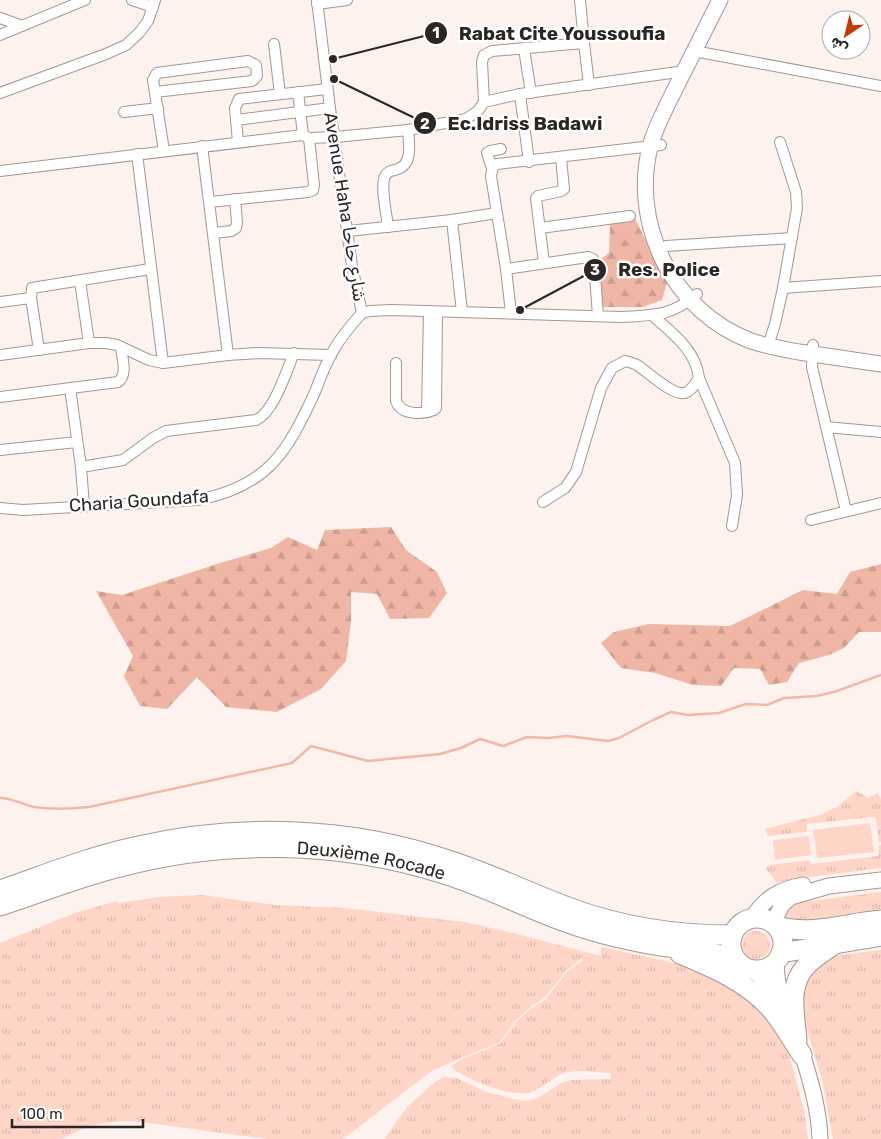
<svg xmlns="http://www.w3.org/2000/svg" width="881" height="1139" font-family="Rubik,Vazirmatn,sans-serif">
	<defs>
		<pattern id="grass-tufts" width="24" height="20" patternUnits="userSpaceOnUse" patternTransform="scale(1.25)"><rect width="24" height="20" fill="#ffd5c8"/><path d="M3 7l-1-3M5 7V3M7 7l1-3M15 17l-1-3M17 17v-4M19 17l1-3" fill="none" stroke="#dbb7ac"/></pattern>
		<pattern id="forest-firs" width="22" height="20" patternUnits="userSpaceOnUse" patternTransform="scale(1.25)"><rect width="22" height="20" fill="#f0b6a5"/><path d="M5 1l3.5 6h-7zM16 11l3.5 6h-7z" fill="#ce9c8e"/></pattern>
	</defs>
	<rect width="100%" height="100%" fill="#fef2ee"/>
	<g fill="url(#grass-tufts)">
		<path d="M857,791L868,798L878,793L881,799V842L879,843L876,819L873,817L807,824V832L768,836L765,829L823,814L838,806Z"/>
		<path d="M879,845H881V868L787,880L777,883L766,869L767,867L770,865L809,860L811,864L878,856Z"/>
		<path d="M881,892V909L800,922L787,920L785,917L788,909L795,903Z"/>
		<path d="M202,895L275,905L345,908L464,922L501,930L601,956V947L688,966L734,986L763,1010L785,1044L791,1061L804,1111L808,1139H384L408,1106L436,1081L444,1077L457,1078L486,1092L522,1101L536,1099L563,1082L571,1080L611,1079V1073C596,1072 578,1069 565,1073C552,1077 543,1088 531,1092C511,1099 469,1080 452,1068V1066L458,1061L501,1043L517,1021L533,1007L545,1000L568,971L583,960L582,958L567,970L544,998L533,1005L516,1020L500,1042L433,1070L351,1133L342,1139H266L142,1122L124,1121L105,1123L87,1127L61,1139H0V943L75,913L117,901L118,903L159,897Z"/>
		<circle cx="756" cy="945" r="14"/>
		<path d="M881,950V1139H833L822,1079L800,1008L803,980L823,957Z"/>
	</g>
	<g fill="url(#forest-firs)">
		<path d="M634,217L667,282L662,300L643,307H599L596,263L609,253L610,224Z"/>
		<path d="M391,527L406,550L437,572L447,593L429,618L390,619L377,594L351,592V621L346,661L321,689L277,712L226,707L197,677L167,709L140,706L124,676L133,656L96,591L122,595L220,563L271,548L288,537L317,550L325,530Z"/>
		<path d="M881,564V632H859L844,648L829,655L799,663L787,682L769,685L760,669L734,668L721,686L693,685L655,673L621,668L601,643L614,632L649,624L730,626L803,590L837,594L850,572Z"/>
	</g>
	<g fill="#ffd5c8">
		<path d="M870,823L874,852L817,858L813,830Z"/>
		<path d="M809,836L811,855L775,860L773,840Z"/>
	</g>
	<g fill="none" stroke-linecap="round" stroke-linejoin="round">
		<path stroke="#f2b8a7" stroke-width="2.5" d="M0,798C12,798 22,804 34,807C53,810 70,809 89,807L292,763L311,746L368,761L440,754L461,748L480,739L503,746L527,737L548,738L567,736L608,741L619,738L653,720L671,712L688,715L719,713L746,704L767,705L784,698L817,696L837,691L881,675"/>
		<g stroke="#a59692" stroke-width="12">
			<g id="street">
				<path d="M132,0L153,7"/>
				<path d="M317,0L330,108L352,266L362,313"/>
				<path d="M580,0L584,43"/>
				<path d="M317,4L347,0"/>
				<path d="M0,18L22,26"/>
				<path d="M0,35L85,0"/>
				<path d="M274,44L280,94"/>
				<path d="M524,49L531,93"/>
				<path d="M694,51L881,86"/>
				<path d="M155,92L252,81L257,76L256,65L248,61L157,73L153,80L164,151"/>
				<path d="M298,92L303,135"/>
				<path d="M0,93L106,54L126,45L139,33L148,21L155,0"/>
				<path d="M520,94L529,162"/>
				<path d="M484,102L482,62L484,55L492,51L584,43L589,85"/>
				<path d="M124,112L158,108"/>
				<path d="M236,120L330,108"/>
				<path d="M238,142L235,108L239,99L327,89"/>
				<path d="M202,146L228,355"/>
				<path d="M137,154L163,363"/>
				<path d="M492,168L487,153L490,151L501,149"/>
				<path d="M0,171L303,135L309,138L335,137L408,130L466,119L478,111L484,102L520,94L685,71"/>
				<path d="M210,202L308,192L313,190L314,185L309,138"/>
				<path d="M452,220L462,312"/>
				<path d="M388,227C387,215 380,187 385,176C389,170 392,171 398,169C413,164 409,143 408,130"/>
				<path d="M540,228L630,216"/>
				<path d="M348,231L452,220L497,213"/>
				<path d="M214,233L231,231L236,228L237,222L235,199"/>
				<path d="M666,246L792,238"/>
				<path d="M544,263L536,198L538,196L561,191L564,189L561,158"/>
				<path d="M506,269L588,257L593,259L594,262L598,316"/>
				<path d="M80,281L89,343"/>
				<path d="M783,288L881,281"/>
				<path d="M0,302L31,298"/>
				<path d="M362,313L370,311L391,310L621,317C653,315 671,317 697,294"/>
				<path d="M511,313L506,269L491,176L493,166L497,164L661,145"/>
				<path d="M813,345L812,367L846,511"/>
				<path d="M768,346L775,324L783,288L797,208L796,192L780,142"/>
				<path d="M39,350L31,298L32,288L150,269"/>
				<path d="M0,355L89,343H106L117,345L149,360L163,363L228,355L258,353L331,355"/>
				<path d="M396,363V401C401,415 422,415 434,410L436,408L437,312"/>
				<path d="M699,378L735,463L737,495L732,526"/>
				<path d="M70,388L81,467L84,506"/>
				<path d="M0,397L118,382C128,375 122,358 121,347"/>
				<path d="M427,412L429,311"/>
				<path d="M826,427L881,432"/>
				<path d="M0,450L77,442"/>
				<path d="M81,467L123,460L153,438L166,431L256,420C274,412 286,372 294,353"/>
				<path d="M543,502L565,488L576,472L601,388L612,368L625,361C629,362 633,363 637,365C647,371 672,396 685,393C691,391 695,384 699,378C696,350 672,333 652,315"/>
				<path d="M0,508L23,510L197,500C267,487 287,453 315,392C320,379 325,365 332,353C340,338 350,326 362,313"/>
				<path d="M811,520L881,503"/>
			</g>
		</g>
		<g stroke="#a59692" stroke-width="17">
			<g id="secondary">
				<path d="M720,0C706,27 693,54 679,81C669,102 658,121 651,143C629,223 673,312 751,341C766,346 782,349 799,352C826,356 854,360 881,364"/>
				<path d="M752,918C765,898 780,889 803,885"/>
				<path d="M773,923L782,905L791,897L829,886L881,880"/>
				<path d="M776,962C777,996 787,1012 798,1042C809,1073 819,1106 820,1139"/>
				<path d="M753,970L768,984L779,999"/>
			</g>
		</g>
		<g stroke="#a59692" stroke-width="21">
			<g id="highway">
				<path d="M0,890C44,875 88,857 134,847C236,823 348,826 448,860C489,873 528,892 568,907C621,927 675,935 732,935"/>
				<path id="s1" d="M0,906C40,893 79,877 120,867C226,839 339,841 444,874C492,889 535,913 583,928C608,936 635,942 661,946C686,950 712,950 736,960"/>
				<circle cx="757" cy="944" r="26"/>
				<path d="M776,926C813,936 844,923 881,920"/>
				<path d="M781,953L881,936"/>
				<path d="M680,954C711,967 745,981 769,1007C782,1021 791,1039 802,1055"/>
				<path d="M797,1040C795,1015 787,985 807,965C815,957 825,951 835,944"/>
			</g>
		</g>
		<use href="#street" stroke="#fff" stroke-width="10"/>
		<use href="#secondary" stroke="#fff" stroke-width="15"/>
		<use href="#highway" stroke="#fff" stroke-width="19"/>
	</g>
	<g text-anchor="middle" stroke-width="5" stroke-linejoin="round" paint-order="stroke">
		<g font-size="18" fill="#2c2725" stroke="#fff">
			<text transform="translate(345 207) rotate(81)" y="6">Avenue Haha شارع حاحا</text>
			<text transform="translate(139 501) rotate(-4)" y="6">Charia Goundafa</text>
			<text dy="6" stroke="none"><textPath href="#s1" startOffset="380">Deuxième Rocade</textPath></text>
		</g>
	</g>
	<path fill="none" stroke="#2c2725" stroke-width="2" d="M333 59L436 33M334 79L425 123M520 310L595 270"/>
	<g fill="#2c2725" stroke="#fff" stroke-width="2">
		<circle cx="333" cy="59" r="5"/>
		<circle cx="334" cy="79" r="5"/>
		<circle cx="520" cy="310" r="5"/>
		<circle cx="436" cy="33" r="12"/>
		<circle cx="425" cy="123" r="12"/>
		<circle cx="595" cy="270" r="12"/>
	</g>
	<g font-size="15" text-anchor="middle" font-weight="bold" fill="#fff">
		<text x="436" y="38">1</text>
		<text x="425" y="129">2</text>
		<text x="595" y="275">3</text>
	</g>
	<g font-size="19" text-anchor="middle" font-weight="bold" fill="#2c2725" stroke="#fff" stroke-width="5" stroke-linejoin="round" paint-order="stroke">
		<text x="562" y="40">Rabat Cite Youssoufia</text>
		<text x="525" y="130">Ec.Idriss Badawi</text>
		<text x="669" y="276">Res. Police</text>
	</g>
	<g transform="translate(846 35) rotate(215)"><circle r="24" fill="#ffffff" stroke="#aba9a8"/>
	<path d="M0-4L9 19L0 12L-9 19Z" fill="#c23a02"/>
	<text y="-8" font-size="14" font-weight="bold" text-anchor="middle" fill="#2c2725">ش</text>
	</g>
	<path d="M12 1119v8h131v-8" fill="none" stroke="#2c2725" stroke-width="2.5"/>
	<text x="20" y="1119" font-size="15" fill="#2c2725" stroke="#ffffff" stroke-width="4" paint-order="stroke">100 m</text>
</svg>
